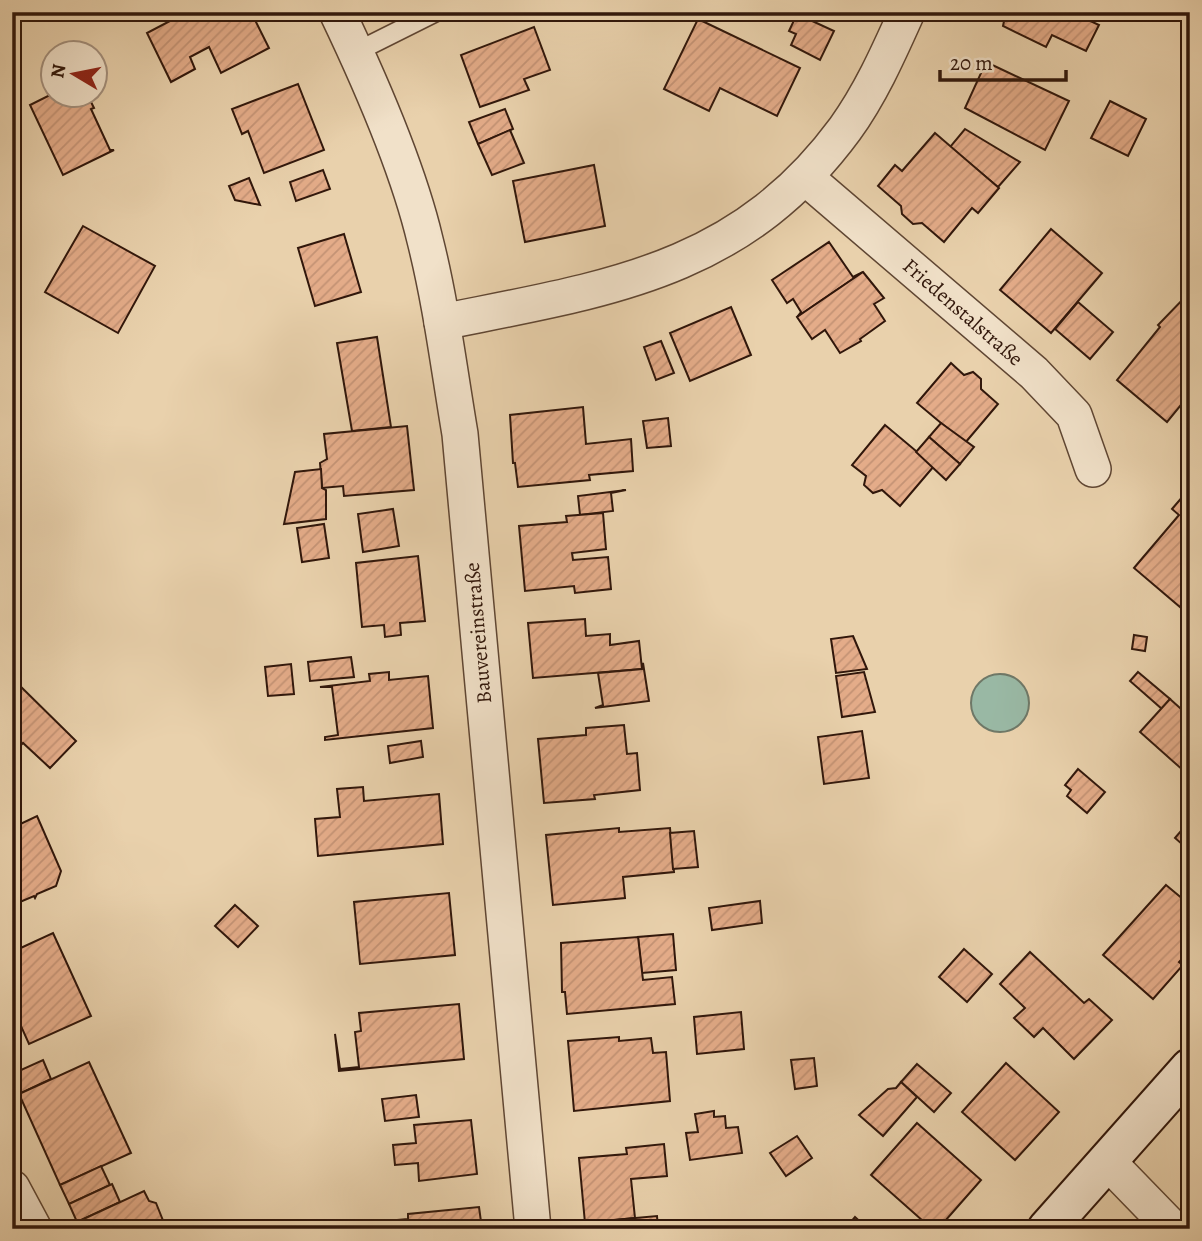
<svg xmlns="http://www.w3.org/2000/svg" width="1202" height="1241" font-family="Alegreya,serif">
	<defs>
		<pattern id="building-hatch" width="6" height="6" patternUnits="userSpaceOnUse" patternTransform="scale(1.75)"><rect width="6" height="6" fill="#e4ac89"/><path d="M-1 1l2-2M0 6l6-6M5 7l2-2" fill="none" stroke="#c49375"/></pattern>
	</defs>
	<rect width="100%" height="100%" fill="#e9d1ac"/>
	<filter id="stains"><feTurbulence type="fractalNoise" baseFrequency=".00286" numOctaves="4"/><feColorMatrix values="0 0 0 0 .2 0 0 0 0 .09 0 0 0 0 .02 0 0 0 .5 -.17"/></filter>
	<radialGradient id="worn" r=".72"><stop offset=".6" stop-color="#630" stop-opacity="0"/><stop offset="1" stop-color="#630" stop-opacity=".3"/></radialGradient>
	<circle fill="#99b8a4" stroke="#6f7867" stroke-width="2" cx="1000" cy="703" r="29"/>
	<g fill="url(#building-hatch)" stroke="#31170b" stroke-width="2">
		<path d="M187,12H251L269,48L221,73L209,47L190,57L195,69L171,82L147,33Z"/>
		<path d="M1006,12H1071L1099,25L1086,51L1052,35L1046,47L1003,26Z"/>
		<path d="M797,14L834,31L820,60L791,45L796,34L789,31Z"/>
		<path d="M698,19L800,68L777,116L720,88L709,111L664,89Z"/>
		<path d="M534,27L550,70L524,79L529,90L480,107L461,55Z"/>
		<path d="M986,62L1069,101L1045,150L965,108Z"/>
		<path d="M298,84L324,150L264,173L248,131L242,134L232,109Z"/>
		<path d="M52,94H87L94,108L91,109L110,150H114L63,175L30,105Z"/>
		<path d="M1110,101L1146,119L1128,156L1091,138Z"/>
		<path d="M505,109L513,129L478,144L469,122Z"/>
		<path d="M965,129L1020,162L998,187L950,147Z"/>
		<path d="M510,130L524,163L492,175L478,144Z"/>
		<path d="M935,133L999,188L978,213L972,208L944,242L922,223L913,224L902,214L901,206L878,186L895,165L902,171Z"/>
		<path d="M594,165L605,226L525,242L513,181Z"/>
		<path d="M323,170L330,189L296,201L290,182Z"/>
		<path d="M249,178L260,205L235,200L229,186Z"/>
		<path d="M83,226L155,266L118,333L45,292Z"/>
		<path d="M1051,229L1102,273L1051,333L1000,290Z"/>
		<path d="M344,234L361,292L315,306L298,248Z"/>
		<path d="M829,242L853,277L863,272L797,317L801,312L793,299L787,303L772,280Z"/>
		<path d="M863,272L884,298L874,304L885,321L860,339L861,341L840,353L825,330L812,339L797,317Z"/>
		<path d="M1190,292V394L1167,422L1117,380L1160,327L1158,325Z"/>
		<path d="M1078,302L1113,332L1090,359L1055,329Z"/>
		<path d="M731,307L751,355L690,381L670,333Z"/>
		<path d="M377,337L391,427L352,431L337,343Z"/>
		<path d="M661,341L674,373L656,380L644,347Z"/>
		<path d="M951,363L964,375L973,372L981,379V389L998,404L965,443L917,403Z"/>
		<path d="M583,407L586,444L631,439L633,471L589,475L590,480L518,487L515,463H513L510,415Z"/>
		<path d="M668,418L671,446L647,448L643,421Z"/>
		<path d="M941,423L974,447L960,464L929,437Z"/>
		<path d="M885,425L934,466L900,506L882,490L873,493L864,485L866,476L852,465Z"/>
		<path d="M407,426L414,490L344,496L343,486L322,488L320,463L327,459L324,434Z"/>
		<path d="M929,437L960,464L946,480L916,452Z"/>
		<path d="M321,469L322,488L326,490V519L284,524L295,472Z"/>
		<path d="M1190,488V595L1180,607L1134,568L1179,515L1172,509Z"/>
		<path d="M626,490L611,493L613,511L580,515L578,496Z"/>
		<path d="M393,509L399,546L363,552L358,514Z"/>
		<path d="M603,513L606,549L572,553L573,560L608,557L611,589L575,593L574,586L525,591L519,526L567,522L566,516Z"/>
		<path d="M324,524L329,558L302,562L297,528Z"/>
		<path d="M418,556L425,621L400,623L401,635L385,637L384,625L362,627L356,563Z"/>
		<path d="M585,619L586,636L610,634V645L639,641L642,669L533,678L528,623Z"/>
		<path d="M1134,635L1147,637L1145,651L1132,649Z"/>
		<path d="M853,636L867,669L836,673L831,639Z"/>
		<path d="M351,657L354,677L310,681L308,662Z"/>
		<path d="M643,663L649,701L595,708L603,705L598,673L642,669Z"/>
		<path d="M291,664L294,694L268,696L265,667Z"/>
		<path d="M389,672V680L428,676L433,728L325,740V737L338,735L332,687H320L370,681L369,674Z"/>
		<path d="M864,672L875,712L842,717L836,676Z"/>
		<path d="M1138,672L1170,699L1162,709L1130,681Z"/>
		<path d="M12,678L76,741L50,768L23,743L12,754Z"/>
		<path d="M1170,699L1190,717V767L1185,772L1140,732Z"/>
		<path d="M624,725L627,754L637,753L640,790L594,795L595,799L544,803L538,739L586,735V728Z"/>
		<path d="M862,731L869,778L824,784L818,737Z"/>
		<path d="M421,741L423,757L390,763L388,746Z"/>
		<path d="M1078,769L1105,792L1087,813L1067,796L1071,790L1065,785Z"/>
		<path d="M363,787L364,801L439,794L443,844L318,856L315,819L340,817L337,789Z"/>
		<path d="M1190,801V827L1183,820L1186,816L1183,808Z"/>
		<path d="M37,816L61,871L56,886L37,894L35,898L34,896L15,904L12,910V828Z"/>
		<path d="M1187,824L1190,827V851L1175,838Z"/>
		<path d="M619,828V832L670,828L674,872L623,877L625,898L553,905L546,835Z"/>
		<path d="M694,831L698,867L673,869L670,833Z"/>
		<path d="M1166,885L1190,905V950L1179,962L1183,965L1153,999L1103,955Z"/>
		<path d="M449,893L455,955L360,964L354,902Z"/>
		<path d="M760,901L762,923L712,930L709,908Z"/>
		<path d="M235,905L258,926L238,947L215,926Z"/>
		<path d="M53,933L91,1016L29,1044L12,1006V952Z"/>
		<path d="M673,934L676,970L642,973L638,937Z"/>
		<path d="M638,937L643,980L672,977L675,1004L567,1014L565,992H562L561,943Z"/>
		<path d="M964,949L992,974L967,1002L939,977Z"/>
		<path d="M1030,952L1084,1003L1089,999L1112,1020L1074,1059L1043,1028L1034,1037L1014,1018L1025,1008L1000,984Z"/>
		<path d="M459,1004L464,1059L339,1071L335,1034L340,1069L359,1067L355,1032L361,1031L359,1013Z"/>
		<path d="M741,1012L744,1049L697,1054L694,1017Z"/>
		<path d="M619,1037V1041L651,1038L653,1053L666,1052L670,1101L574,1111L568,1041Z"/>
		<path d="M814,1058L817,1086L795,1089L791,1060Z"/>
		<path d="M43,1060L51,1079L19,1094L12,1074Z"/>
		<path d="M89,1062L131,1153L60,1185L19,1094Z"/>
		<path d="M1006,1063L1059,1112L1015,1160L962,1112Z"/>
		<path d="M917,1064L951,1093L934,1112L901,1082Z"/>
		<path d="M901,1082L917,1097L883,1136L859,1115L888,1089L896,1088Z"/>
		<path d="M416,1095L419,1117L385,1121L382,1099Z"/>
		<path d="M714,1111V1117L725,1116L726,1128L738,1127L742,1153L690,1160L686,1133L698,1132L695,1114Z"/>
		<path d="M471,1120L477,1174L419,1181L418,1163L395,1165L393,1145L416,1143L414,1125Z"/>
		<path d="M917,1123L981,1180L938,1229H932L871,1175Z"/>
		<path d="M797,1136L812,1158L786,1176L770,1153Z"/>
		<path d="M664,1144L667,1176L631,1179L635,1218L585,1223L579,1158L627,1154L626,1148Z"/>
		<path d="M101,1166L110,1185L69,1204L60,1185Z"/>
		<path d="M112,1184L120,1202L77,1222L69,1204Z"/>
		<path d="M144,1191L149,1201L156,1203L164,1223L152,1229H80L77,1222Z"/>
		<path d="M479,1207L482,1229H354V1224L408,1219V1214Z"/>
		<path d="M657,1216L658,1229H593L592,1222Z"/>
		<path d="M855,1217L868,1229H845Z"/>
	</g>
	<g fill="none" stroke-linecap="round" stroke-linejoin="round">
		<g stroke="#5f4633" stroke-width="21">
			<path id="service" d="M356,52L436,12"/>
		</g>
		<g stroke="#5f4633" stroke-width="38">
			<g id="minor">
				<path d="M337,12C369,79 408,168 425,240C441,303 449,369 460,434L533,1229"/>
				<path d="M805,177L1034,373L1074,415L1093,469"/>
				<path d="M442,322C605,289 739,273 845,129C871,93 889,52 907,12"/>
				<path d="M1107,1161L1173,1229"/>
				<path d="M12,1188L34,1229"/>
			</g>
		</g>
		<g stroke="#31170b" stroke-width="42">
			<path id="secondary" d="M1047,1229L1190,1068"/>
		</g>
		<use href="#service" stroke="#f1e1c9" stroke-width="18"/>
		<use href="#minor" stroke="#f1e1c9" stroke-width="35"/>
		<use href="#secondary" stroke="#f1e1c9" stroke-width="38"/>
	</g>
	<g text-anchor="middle" stroke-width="6" stroke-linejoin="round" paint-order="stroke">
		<g font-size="21" fill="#31170b" stroke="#f1e1c9">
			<text transform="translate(963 312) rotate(41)" y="7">Friedenstalstraße</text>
			<text transform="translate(478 633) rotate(-95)" y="7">Bauvereinstraße</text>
		</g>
	</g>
	<rect width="1202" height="1241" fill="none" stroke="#e9d1ac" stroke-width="42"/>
	<rect x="14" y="14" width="1174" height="1213" fill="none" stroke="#31170b" stroke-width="3.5"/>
	<rect x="21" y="21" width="1160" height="1199" fill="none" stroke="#31170b" stroke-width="2"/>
	<g transform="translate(74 74) rotate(280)"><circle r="33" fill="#f1e1c9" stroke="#a4907d" stroke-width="2"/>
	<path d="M0-5L12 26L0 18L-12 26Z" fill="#8f2418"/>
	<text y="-10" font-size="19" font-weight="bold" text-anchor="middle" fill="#31170b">N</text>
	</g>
	<path d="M940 70v10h126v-10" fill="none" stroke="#31170b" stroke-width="3.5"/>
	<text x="950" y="70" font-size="21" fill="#31170b" stroke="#f1e1c9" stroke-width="5" paint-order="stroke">20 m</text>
	<rect width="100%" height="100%" filter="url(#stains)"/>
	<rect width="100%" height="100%" fill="url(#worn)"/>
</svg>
